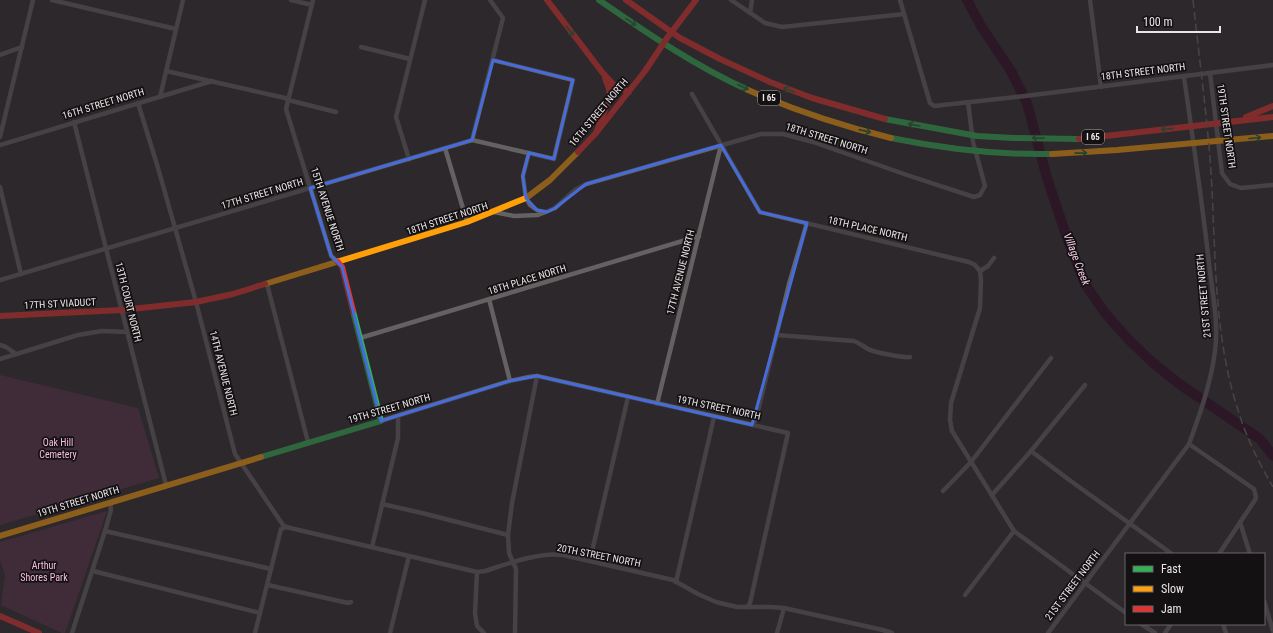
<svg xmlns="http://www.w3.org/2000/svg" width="1273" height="633" font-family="'Roboto Condensed',sans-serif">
	<rect width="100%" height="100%" fill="#2d282b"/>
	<g fill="#573249">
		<path d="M0,375L138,408L159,478L0,525Z"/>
		<path d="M107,511L65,633H62L1,605L5,575L0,560V542Z"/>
	</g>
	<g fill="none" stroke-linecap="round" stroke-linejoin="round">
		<path stroke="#2b041f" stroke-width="10" d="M967,0L981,26L1011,71L1027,103L1047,178L1067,238L1085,284L1105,313L1128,339L1151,361L1178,383L1260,439L1273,456"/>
		<g stroke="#636162" stroke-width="4.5">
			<path d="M52,0L176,29"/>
			<path d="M291,0L312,5"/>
			<path d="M313,0L286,109L331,256L338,262"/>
			<path d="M731,0L765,23L782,27L904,14"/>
			<path d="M900,0L930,103L934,106L1033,95L1273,65"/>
			<path d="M1090,0L1101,87"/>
			<path d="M750,13L752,0"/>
			<path d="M361,47L410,59"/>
			<path d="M0,55L22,47"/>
			<path d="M166,71L285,98L288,100L336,112"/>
			<path d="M1210,73L1222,173L1230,184L1241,188L1273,185"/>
			<path d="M692,94L760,212L969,262L975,265L980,271L988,266L994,258"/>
			<path d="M160,97L183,0"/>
			<path d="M138,103L158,168L196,302L235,454L283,525L286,527"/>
			<path d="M74,122L166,485"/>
			<path d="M0,137L33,0"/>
			<path d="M472,140L503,18L490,0"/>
			<path d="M0,145L212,81"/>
			<path d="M445,148L467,222"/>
			<path d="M529,153L523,176L526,198L530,205L537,210L545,212"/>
			<path d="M409,159L396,117L425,0"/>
			<path d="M0,187L21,274"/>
			<path d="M494,212L514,216L538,215L555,208L575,190L586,184L761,134H783L813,142L907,175L974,197L980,195L985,186L973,142L968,102"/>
			<path d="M980,271L981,280L980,308L951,403L950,420L952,431L1014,531L1126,613"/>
			<path d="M0,280L472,140L554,159L573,80L493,60"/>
			<path d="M267,284L308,442"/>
			<path d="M489,299L510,381"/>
			<path d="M777,335L854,341C859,343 863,346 868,349C873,352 904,358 910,357"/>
			<path d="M360,338L699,236"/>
			<path d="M0,345L6,347L16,354"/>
			<path d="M0,359L78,335L102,331L127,332"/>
			<path d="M657,404L721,145"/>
			<path d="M381,421L510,381L529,377L537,376L788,433L750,603L747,607"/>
			<path d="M752,425L756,419L789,284L807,223"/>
			<path d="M1189,444L1254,489L1256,497L1255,500L1219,554"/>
			<path d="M1031,451L1068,479L1172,554"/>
			<path d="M943,491L971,462L1051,358"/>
			<path d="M992,495L1031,451L1085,385"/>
			<path d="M382,504L422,513L508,535"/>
			<path d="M1240,522L1250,554"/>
			<path d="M286,527L477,572L485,571C507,564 539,552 563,555L673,580L698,594L716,602L737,607H770L784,608L883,630L892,633"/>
			<path d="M105,531L271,569"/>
			<path d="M372,547L398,438V416"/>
			<path d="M590,560L628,397"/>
			<path d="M93,571L260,613"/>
			<path d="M477,572L475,613L477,626L484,633"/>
			<path d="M676,582L714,417"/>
			<path d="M268,585L348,603L351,602"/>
			<path d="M965,595L1014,531"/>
			<path d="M1264,601L1273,631"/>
			<path d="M1141,624L1155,633"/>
			<path d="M1223,624L1226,633"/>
			<path d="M72,633L105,531L111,510L110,502"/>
			<path d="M255,633L281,529L286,527"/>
			<path d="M390,633L409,556"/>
			<path d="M515,633L516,569L509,553L508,535L512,503L537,376"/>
			<path d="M777,633L784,608"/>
			<path d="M1048,633L1189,444C1200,414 1211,383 1215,351C1219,322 1212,292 1209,263C1202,201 1193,139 1184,77"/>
			<path d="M1165,633L1171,624"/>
		</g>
		<g stroke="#30b455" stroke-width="6">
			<path d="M599,0C647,33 695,66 748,90"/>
			<path d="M885,119L977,136L1013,138L1079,139"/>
			<path d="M891,138C945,149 998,155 1052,154"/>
			<path d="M261,457L381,421L353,311"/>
		</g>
		<g stroke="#ff9f0a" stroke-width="6">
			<path d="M748,90C794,110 842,126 891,138"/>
			<path d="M1052,154L1117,150L1273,136"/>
			<path d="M265,284L467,222L526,198L550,180L578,152"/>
			<path d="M0,536L261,457"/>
		</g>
		<g stroke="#e5322d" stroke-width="6">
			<path d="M547,0L602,72L614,85L629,92"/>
			<path d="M626,0L680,38L720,59L770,82L812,98L885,119"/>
			<path d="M1246,117L1273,106"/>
			<path d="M596,133L610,97L609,89L605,78"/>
			<path d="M1079,139L1273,117"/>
			<path d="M578,152L596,133L645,71L667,38L696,0"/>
			<path d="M338,262L342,267L353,311"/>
			<path d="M0,316L122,310L196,302L233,294L265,284"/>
			<path d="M0,616L39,633"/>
		</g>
		<path stroke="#696768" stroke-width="1.5" stroke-dasharray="8 4" stroke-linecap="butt" d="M1193,0C1199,57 1207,115 1211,172C1216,251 1213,334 1238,410C1246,437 1259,463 1273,487"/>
	</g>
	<defs><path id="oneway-shaft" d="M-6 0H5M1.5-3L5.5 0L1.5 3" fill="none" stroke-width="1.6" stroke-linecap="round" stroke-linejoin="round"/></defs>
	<g stroke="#226234">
		<use href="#oneway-shaft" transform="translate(631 22) rotate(34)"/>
		<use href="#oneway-shaft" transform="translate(570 31) rotate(52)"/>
		<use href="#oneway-shaft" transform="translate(743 87) rotate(25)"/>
		<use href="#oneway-shaft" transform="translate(789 90) rotate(-159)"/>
		<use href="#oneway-shaft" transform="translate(914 125) rotate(-170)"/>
		<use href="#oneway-shaft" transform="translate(1167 129) rotate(174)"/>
		<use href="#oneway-shaft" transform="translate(865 131) rotate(13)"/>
		<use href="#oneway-shaft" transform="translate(1038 138) rotate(-179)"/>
		<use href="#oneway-shaft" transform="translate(1255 138) rotate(-6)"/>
		<use href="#oneway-shaft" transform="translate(1081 153) rotate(-1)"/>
	</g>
	<path d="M0 0H1273V633H0ZM493,60L573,80L554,159L529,153L523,176L526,198L537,210L547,212L555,208L586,184L721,145L760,212L807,223L752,425L537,376L510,381L381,421L342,267L331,256L310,188L472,140Z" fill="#2d282b" fill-opacity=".55" fill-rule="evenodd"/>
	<path fill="none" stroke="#466cdb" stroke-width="3" stroke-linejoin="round" d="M493,60L573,80L554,159L529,153L523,176L526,198L537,210L547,212L555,208L586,184L721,145L760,212L807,223L752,425L537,376L510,381L381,421L342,267L331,256L310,188L472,140Z"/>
	<g text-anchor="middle" stroke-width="3.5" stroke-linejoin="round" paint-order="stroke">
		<g fill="#141113" stroke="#aaa5a7" stroke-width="1">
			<rect x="758" y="91" width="22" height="14" rx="3"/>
			<rect x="1082" y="130" width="22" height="14" rx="3"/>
		</g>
		<g font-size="9" font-weight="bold" fill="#eae4e7">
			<text x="769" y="101">I 65</text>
			<text x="1093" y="140">I 65</text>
		</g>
		<g font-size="10" fill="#eae4e7" stroke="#141113">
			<text transform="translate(1143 71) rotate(-7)" y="4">18TH STREET NORTH</text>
			<text transform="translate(103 103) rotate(-17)" y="4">16TH STREET NORTH</text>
			<text transform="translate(598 112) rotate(-50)" y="4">16TH STREET NORTH</text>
			<text transform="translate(1227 126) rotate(82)" y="4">19TH STREET NORTH</text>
			<text transform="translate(827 138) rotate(17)" y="4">18TH STREET NORTH</text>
			<text transform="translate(262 193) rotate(-17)" y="4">17TH STREET NORTH</text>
			<text transform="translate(328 209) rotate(72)" y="4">15TH AVENUE NORTH</text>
			<text transform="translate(447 218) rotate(-18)" y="4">18TH STREET NORTH</text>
			<text transform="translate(868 228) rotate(13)" y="4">18TH PLACE NORTH</text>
			<text transform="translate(680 272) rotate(-76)" y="4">17TH AVENUE NORTH</text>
			<text transform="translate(527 279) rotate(-17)" y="4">18TH PLACE NORTH</text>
			<text transform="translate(1203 296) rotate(-95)" y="4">21ST STREET NORTH</text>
			<text transform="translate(129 302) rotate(76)" y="4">13TH COURT NORTH</text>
			<text transform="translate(60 303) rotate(-3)" y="4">17TH ST VIADUCT</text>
			<text transform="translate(224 373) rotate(76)" y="4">14TH AVENUE NORTH</text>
			<text transform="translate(719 407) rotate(12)" y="4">19TH STREET NORTH</text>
			<text transform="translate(389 408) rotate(-16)" y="4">19TH STREET NORTH</text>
			<text transform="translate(78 501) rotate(-17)" y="4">19TH STREET NORTH</text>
			<text transform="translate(599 555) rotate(11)" y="4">20TH STREET NORTH</text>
			<text transform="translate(1072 585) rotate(-53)" y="4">21ST STREET NORTH</text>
		</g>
		<g font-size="10" fill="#fabde2" stroke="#141113">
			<text x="58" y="446">Oak Hill<tspan x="58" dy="12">Cemetery</tspan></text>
			<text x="44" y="569">Arthur<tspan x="44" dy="12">Shores Park</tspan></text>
		</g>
		<g font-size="11" font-style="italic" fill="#fbd1ea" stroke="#141113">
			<text transform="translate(1077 259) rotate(69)" y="4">Village Creek</text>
		</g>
	</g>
	<rect x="1125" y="553" width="140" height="72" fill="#141113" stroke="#6a6568"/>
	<rect x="1133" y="566" width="20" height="6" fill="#30b455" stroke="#6a6568"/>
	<text x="1161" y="573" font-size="12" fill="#eae4e7">Fast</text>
	<rect x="1133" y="586" width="20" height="6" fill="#ff9f0a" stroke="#6a6568"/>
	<text x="1161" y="593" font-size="12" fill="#eae4e7">Slow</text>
	<rect x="1133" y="606" width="20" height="6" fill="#e5322d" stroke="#6a6568"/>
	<text x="1161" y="613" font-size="12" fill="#eae4e7">Jam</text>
	<path d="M1137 26v6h83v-6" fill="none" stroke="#eae4e7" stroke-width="2"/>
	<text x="1143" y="26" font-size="12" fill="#eae4e7" stroke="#141113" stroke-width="3" paint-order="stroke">100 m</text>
</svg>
